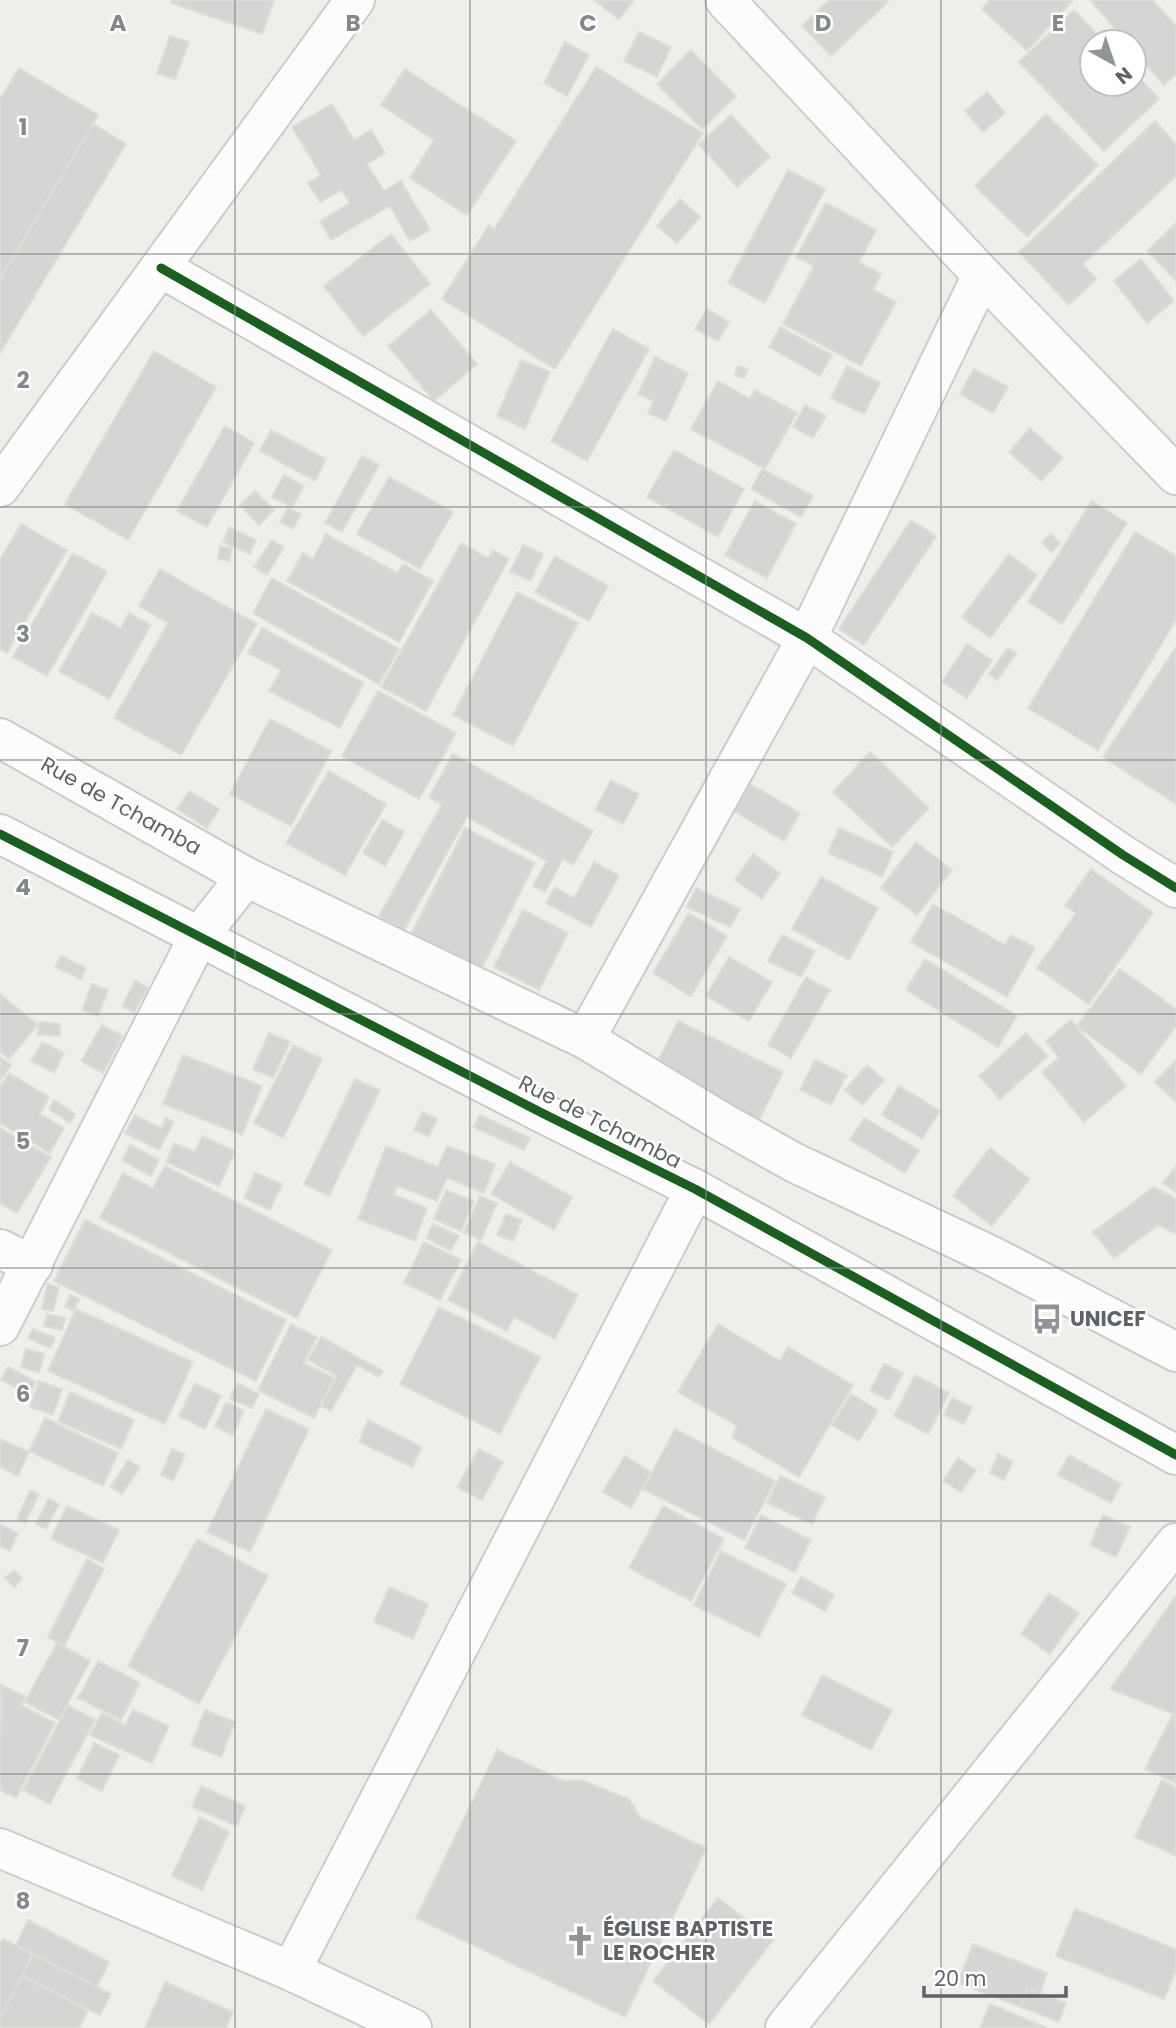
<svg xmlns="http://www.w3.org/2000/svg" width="1176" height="2028" font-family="Poppins,sans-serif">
	<rect width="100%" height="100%" fill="#efeeea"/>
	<g fill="#d6d5d3" stroke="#deddd9" stroke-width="2">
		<path d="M172,0H274L262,34L171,3Z"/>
		<path d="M594,0H634L619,19Z"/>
		<path d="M829,0H886L888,2L831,56L802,26Z"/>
		<path d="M990,0H1073L1027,51L982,9Z"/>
		<path d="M1090,0H1153L1176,26V74L1164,85L1134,51V42H1126Z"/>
		<path d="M1074,10L1105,42H1092V84H1134V72L1159,99L1104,151L1019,62Z"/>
		<path d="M639,32L671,47L657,77L624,61Z"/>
		<path d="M170,36L189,42L175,79L157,73Z"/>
		<path d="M565,42L589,55L567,96L544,83Z"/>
		<path d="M691,50L736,96L702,129L657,84Z"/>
		<path d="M596,67L703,133L555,369L442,299L489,225L494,229Z"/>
		<path d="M19,68L98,115L0,279V99Z"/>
		<path d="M405,69L516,141L467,215L410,178L434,140L381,105Z"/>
		<path d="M987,92L1005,113L983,132L965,111Z"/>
		<path d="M332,104L354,140L371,130L385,153L367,164L384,191L401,181L430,230L410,241L390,206L331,240L320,221L350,203L341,190L320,202L308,183L321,175L292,127Z"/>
		<path d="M1046,114L1098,165L1027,237L975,186Z"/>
		<path d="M731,115L770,157L737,187L699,144Z"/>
		<path d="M1155,121L1176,144V176L1083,264L1096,279L1069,305L1019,252Z"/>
		<path d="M93,124L126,144L0,353V279Z"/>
		<path d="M788,170L825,189L765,303L728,283Z"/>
		<path d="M680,199L700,217L677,243L657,226Z"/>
		<path d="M826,203L876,230L859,262L881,274L873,290L896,302L861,366L783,324L814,266L796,257Z"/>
		<path d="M1176,223V281L1147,251Z"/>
		<path d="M391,234L430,284L363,336L324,286Z"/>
		<path d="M1141,259L1174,301L1147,323L1114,281Z"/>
		<path d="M707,309L729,322L718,341L695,329Z"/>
		<path d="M431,310L477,364L434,401L388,346Z"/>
		<path d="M780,327L832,355L820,376L769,347Z"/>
		<path d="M613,329L649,349L587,461L551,441Z"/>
		<path d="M154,351L216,387L128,540L65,504Z"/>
		<path d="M655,357L688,373L666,421L648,413L653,401L638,394Z"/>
		<path d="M521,360L550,372L525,429L497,416Z"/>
		<path d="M738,366L748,369L744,378L735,375Z"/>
		<path d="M847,366L880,383L864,414L831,398Z"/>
		<path d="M974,369L1008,387L993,413L960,394Z"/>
		<path d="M718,381L750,399L755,390L797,413L765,469L691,429Z"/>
		<path d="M805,405L826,416L813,438L793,427Z"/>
		<path d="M225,426L254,443L207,527L177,511Z"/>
		<path d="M1030,428L1063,458L1041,481L1009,452Z"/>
		<path d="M271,430L326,459L315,481L260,451Z"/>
		<path d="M674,450L744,489L718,537L647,497Z"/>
		<path d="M362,456L379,465L342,532L325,523Z"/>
		<path d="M762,469L813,496L801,517L751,489Z"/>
		<path d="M284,475L304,486L292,507L272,497Z"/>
		<path d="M389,477L453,512L420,569L357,534Z"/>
		<path d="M255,491L274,510L259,525L240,505Z"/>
		<path d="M755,501L796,524L767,578L725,555Z"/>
		<path d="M1092,501L1127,523L1062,624L1028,602Z"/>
		<path d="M288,508L301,514L293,529L280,522Z"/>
		<path d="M911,520L936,536L864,645L839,629Z"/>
		<path d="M21,524L67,550L7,653L0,649V560Z"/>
		<path d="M229,527L256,540L250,554L223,542Z"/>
		<path d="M1135,532L1176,556V620L1098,750L1028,708Z"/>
		<path d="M326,534L397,573L403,564L433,581L399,642L287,581L303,553L313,559Z"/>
		<path d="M1051,534L1060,544L1051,552L1042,542Z"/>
		<path d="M272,540L284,547L267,575L254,567Z"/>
		<path d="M461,543L488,558L493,550L509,559L426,711L381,687Z"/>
		<path d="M523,545L543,554L531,581L510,572Z"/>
		<path d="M220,546L232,548L229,561L218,559Z"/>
		<path d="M73,553L107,572L47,676L13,657Z"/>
		<path d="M1009,554L1037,575L990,638L962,617Z"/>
		<path d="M555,556L608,586L589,621L535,592Z"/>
		<path d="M160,569L257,624L181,755L114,718L168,623L139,606Z"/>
		<path d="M272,578L399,649L379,684L253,613Z"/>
		<path d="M517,592L578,623L513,746L453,715Z"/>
		<path d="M92,613L121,628L129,613L151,625L109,699L59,671Z"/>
		<path d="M262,628L364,683L340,728L269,691L281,670L248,653Z"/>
		<path d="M967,644L992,660L967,698L942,682Z"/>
		<path d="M1176,647V804L1103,757Z"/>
		<path d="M1008,648L1017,653L997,680L989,674Z"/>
		<path d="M378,691L456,733L419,799L342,756Z"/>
		<path d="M270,719L331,751L291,826L230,794Z"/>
		<path d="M870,752L929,808L892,847L833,792Z"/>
		<path d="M453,754L593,831L573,865L563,859L545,892L533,886L547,861L467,817L404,930L379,916L442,804L429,797Z"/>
		<path d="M329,771L386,804L345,875L286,843Z"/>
		<path d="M611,780L639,794L623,824L595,810Z"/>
		<path d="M750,784L800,813L784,841L734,811Z"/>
		<path d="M189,791L219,809L207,828L177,809Z"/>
		<path d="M382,820L404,832L385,866L363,853Z"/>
		<path d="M465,828L535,863L480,972L410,936Z"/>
		<path d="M839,828L893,852L882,877L828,853Z"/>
		<path d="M916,842L952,870L917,915L881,888Z"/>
		<path d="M753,854L780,873L762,899L735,880Z"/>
		<path d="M594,862L619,876L591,927L546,903L555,887L574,898Z"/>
		<path d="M1091,869L1153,913L1089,1004L1037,968L1076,913L1065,906Z"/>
		<path d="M821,877L878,908L849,960L792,929Z"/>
		<path d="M696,888L740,909L730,927L687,907Z"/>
		<path d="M933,904L1005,945L1011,935L1035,948L1007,997L911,942Z"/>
		<path d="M523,910L568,933L539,990L494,967Z"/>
		<path d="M689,913L727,936L691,996L653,973Z"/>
		<path d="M782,935L815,951L801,977L768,961Z"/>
		<path d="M61,956L86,968L81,979L55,967Z"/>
		<path d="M729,957L772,982L749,1021L706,996Z"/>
		<path d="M925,959L1017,1016L998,1047L906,990Z"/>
		<path d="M1120,969L1176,1009V1026L1141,1074L1077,1026Z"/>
		<path d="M806,977L830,990L791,1058L768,1045Z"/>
		<path d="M135,981L148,988L134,1012L122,1006Z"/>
		<path d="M92,984L108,990L98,1016L82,1010Z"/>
		<path d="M0,994L38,1025L9,1059L0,1052Z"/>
		<path d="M1071,1020L1126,1086L1084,1122L1042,1072L1059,1058L1046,1041Z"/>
		<path d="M678,1021L783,1072L756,1126L651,1075Z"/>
		<path d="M39,1022L60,1024V1036L38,1035Z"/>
		<path d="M102,1025L123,1036L103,1073L81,1061Z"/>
		<path d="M269,1033L290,1042L273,1078L253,1069Z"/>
		<path d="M1026,1033L1048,1056L1000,1099L979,1076Z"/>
		<path d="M42,1042L64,1053L54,1073L31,1061Z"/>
		<path d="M293,1045L322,1059L283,1138L254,1123Z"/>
		<path d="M183,1055L262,1086L242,1135L163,1104Z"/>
		<path d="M0,1057L11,1065L0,1081Z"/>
		<path d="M815,1060L847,1075L831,1105L800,1090Z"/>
		<path d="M1176,1060V1102L1155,1082Z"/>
		<path d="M867,1065L884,1080L862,1105L845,1090Z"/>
		<path d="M9,1073L49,1097L40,1114L64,1128L50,1153L0,1123V1087Z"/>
		<path d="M355,1079L380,1090L329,1196L304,1184Z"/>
		<path d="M899,1086L940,1111L922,1139L882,1115Z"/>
		<path d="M54,1100L75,1114L70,1123L49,1109Z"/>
		<path d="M422,1112L437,1119L429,1137L414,1130Z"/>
		<path d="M135,1115L161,1128L166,1118L174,1122L159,1150L125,1133Z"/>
		<path d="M480,1115L530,1138L524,1150L473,1127Z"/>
		<path d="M864,1118L919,1150L905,1173L850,1140Z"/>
		<path d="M0,1128L51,1157L17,1213L0,1203Z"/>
		<path d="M202,1136L235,1151L219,1186L166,1162L174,1143L195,1152Z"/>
		<path d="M130,1145L159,1160L151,1176L122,1160Z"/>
		<path d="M386,1146L438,1167L447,1146L495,1164L484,1193L447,1178L437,1201L397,1186L394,1195L427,1208L415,1241L358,1219Z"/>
		<path d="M990,1148L1030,1179L992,1226L953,1196Z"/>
		<path d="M510,1162L572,1197L554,1230L491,1194Z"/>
		<path d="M165,1166L332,1250L297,1318L100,1218L123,1173L153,1188Z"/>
		<path d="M1176,1166V1192L1163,1183Z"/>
		<path d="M255,1173L282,1184L270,1210L244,1198Z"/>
		<path d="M1154,1187L1176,1199V1234L1158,1225L1114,1258L1093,1232Z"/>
		<path d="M446,1190L474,1201L461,1231L434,1219Z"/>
		<path d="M480,1196L497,1203L481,1240L464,1232Z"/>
		<path d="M506,1214L522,1220L513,1241L497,1235Z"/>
		<path d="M85,1220L286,1320L256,1381L54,1281Z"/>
		<path d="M433,1224L459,1236L451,1251L426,1238Z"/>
		<path d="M424,1242L461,1260L440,1300L404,1283Z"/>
		<path d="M478,1242L578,1295L555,1339L514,1317L507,1331L448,1300Z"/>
		<path d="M47,1284L59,1287L53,1311L42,1309Z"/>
		<path d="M70,1295L79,1299L74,1311L65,1307Z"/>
		<path d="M439,1307L540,1357L500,1434L400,1384Z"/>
		<path d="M76,1309L193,1362L165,1424L48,1371Z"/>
		<path d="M47,1314L65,1318L62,1330L44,1326Z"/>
		<path d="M291,1324L317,1337L304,1363L334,1378L314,1418L258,1390Z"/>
		<path d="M718,1324L780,1361L788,1347L853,1385L799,1477L732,1437L737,1426L678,1392Z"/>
		<path d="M33,1329L55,1338L50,1348L28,1338Z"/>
		<path d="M321,1337L383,1371L379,1377L357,1365L331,1411L321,1406L337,1376L308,1360Z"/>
		<path d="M26,1349L44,1354L39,1373L21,1367Z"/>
		<path d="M884,1364L903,1373L889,1400L870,1391Z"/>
		<path d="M8,1367L36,1382L29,1395L1,1380Z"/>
		<path d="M915,1375L949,1393L928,1434L894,1416Z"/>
		<path d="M39,1381L62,1389L53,1415L30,1407Z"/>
		<path d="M195,1383L221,1396L205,1429L179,1416Z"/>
		<path d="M237,1383L259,1394L252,1408L230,1399Z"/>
		<path d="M70,1392L134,1420L121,1449L58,1421Z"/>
		<path d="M851,1394L878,1410L859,1441L832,1425Z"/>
		<path d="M952,1398L972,1407L964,1424L944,1415Z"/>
		<path d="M226,1402L244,1411L233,1435L215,1427Z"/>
		<path d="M266,1409L309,1429L250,1552L207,1532Z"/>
		<path d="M45,1418L118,1453L103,1486L29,1451Z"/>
		<path d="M368,1420L422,1447L412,1467L359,1442Z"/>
		<path d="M675,1429L775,1481L744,1540L643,1489Z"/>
		<path d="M0,1439L29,1452L18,1476L0,1467Z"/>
		<path d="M172,1449L185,1455L173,1481L161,1475Z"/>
		<path d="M479,1449L503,1462L482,1500L457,1487Z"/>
		<path d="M998,1454L1013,1461L1004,1480L990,1473Z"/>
		<path d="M1069,1455L1121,1484L1111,1503L1058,1475Z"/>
		<path d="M625,1456L651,1472L631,1508L603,1492Z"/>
		<path d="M958,1458L976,1470L961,1492L943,1481Z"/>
		<path d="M128,1460L140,1467L122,1494L111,1487Z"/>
		<path d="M780,1476L825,1497L812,1524L767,1503Z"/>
		<path d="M30,1490L39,1494L25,1523L17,1519Z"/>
		<path d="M49,1498L59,1504L46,1529L36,1524Z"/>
		<path d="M67,1506L119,1530L103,1563L51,1539Z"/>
		<path d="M663,1506L724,1539L691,1601L629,1568Z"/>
		<path d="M761,1515L811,1540L795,1572L745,1548Z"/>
		<path d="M1103,1515L1130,1527L1116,1557L1090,1545Z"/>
		<path d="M0,1525L18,1533L10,1551L0,1547Z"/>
		<path d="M197,1539L268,1576L199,1704L128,1666Z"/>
		<path d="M721,1551L786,1584L759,1637L694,1605Z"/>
		<path d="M87,1559L104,1569L64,1646L48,1637Z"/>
		<path d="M14,1570L22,1579L14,1587L5,1578Z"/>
		<path d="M801,1577L834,1595L825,1611L792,1593Z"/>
		<path d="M389,1587L428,1604L413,1639L374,1622Z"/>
		<path d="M1049,1593L1079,1613L1050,1654L1021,1634Z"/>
		<path d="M1176,1596V1715L1110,1689Z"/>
		<path d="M57,1643L90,1661L59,1720L25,1702Z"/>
		<path d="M98,1661L140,1683L121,1720L78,1698Z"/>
		<path d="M822,1675L892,1710L871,1750L802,1715Z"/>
		<path d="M1,1685L26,1697L21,1705L55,1723L16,1798L0,1790Z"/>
		<path d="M68,1705L95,1720L50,1804L23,1790Z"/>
		<path d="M133,1710L169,1726L152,1763L90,1735L102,1713L125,1725Z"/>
		<path d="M205,1710L235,1722L221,1757L191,1745Z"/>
		<path d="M1173,1714L1176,1715V1783L1145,1769Z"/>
		<path d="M94,1743L119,1755L102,1791L77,1779Z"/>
		<path d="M497,1750L564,1781L581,1780L629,1799L640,1817L706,1848L625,2017L416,1918Z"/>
		<path d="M1162,1780L1176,1787V1856L1135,1837Z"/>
		<path d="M201,1786L245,1806L237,1826L192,1807Z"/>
		<path d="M200,1817L229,1832L202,1890L172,1876Z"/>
		<path d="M718,1898L773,1940L709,2024L653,1981Z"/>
		<path d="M1075,1909L1176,1949V1971L1164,1999L1056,1956Z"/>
		<path d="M28,1920L109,1962L97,1987L16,1945Z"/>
		<path d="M3,1939L33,1954L0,2019V1944Z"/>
		<path d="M973,1944L1047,1973L1040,1993L1027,1988L1021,2007L958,1983Z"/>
		<path d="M33,1954L111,1994L100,2015L22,1976Z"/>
		<path d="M22,1976L88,2010L79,2028H0V2019Z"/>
		<path d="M165,1982L233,2012L226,2028H145Z"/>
		<path d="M1027,1988L1066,2003L1059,2022L1021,2007Z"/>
		<path d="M990,2004L1047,2028H980Z"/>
	</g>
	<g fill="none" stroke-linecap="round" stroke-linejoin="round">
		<g stroke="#cbcccc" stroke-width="42">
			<g id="street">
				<path d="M725,0L982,275L1176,475"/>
				<path d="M161,268L807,638L1123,855L1176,888"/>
				<path d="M0,487L355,0"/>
				<path d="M585,1039L807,638L982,275"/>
				<path d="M0,1249L33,1265"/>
				<path d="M0,1326L199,936L246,877"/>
				<path d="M0,1848L291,1971L412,2028"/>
				<path d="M291,1971L695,1189"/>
				<path d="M785,2028L1176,1543"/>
			</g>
		</g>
		<g stroke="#cacacb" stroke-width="42">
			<g id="secondary">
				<path d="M0,738L246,877L585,1039L722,1122L795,1163L994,1257L1176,1352"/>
				<path d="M0,834L542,1113L695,1189L1176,1455"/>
			</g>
		</g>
		<use href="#street" stroke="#fdfcfc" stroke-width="38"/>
		<use href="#secondary" stroke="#fdfcfc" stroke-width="38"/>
		<g stroke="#fff" stroke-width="13">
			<g id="cycleway">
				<path d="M161,268L807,638L1123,855L1176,888"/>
				<path d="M0,834L542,1113L695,1189L1176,1455"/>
			</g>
		</g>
		<use href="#cycleway" stroke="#1b5e20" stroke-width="9"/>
	</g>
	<path fill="none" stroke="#84888a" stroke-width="2" stroke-opacity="0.55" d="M235,0V2028M470,0V2028M706,0V2028M941,0V2028M0,254H1176M0,507H1176M0,760H1176M0,1014H1176M0,1268H1176M0,1521H1176M0,1774H1176"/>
	<defs>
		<g id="bus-bare" transform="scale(2.415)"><path d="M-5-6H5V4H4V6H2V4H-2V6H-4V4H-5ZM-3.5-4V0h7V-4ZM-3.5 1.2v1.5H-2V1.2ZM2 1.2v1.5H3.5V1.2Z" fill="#919496" stroke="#fff" stroke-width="2.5" paint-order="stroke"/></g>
		<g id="church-bare" transform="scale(2.415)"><path d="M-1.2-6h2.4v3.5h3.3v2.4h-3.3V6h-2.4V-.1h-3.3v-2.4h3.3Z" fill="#919496" stroke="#fff" stroke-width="2.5" paint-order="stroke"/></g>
	</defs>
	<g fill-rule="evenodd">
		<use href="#bus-bare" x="1047" y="1319"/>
		<use href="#church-bare" x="580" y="1941"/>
	</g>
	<g text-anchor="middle" stroke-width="5" stroke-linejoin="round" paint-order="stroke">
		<g font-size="21" fill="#5f6368" stroke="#fff">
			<text transform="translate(121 806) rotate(29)" y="7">Rue de Tchamba</text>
			<text transform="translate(600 1122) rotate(27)" y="7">Rue de Tchamba</text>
		</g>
		<g font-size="21" font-weight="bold" fill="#5f6368" stroke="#fff" text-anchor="start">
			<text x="1070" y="1326">UNICEF</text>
			<text x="603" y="1936">ÉGLISE BAPTISTE<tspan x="603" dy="24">LE ROCHER</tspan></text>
		</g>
	</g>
	<g font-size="23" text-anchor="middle" font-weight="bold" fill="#84888a" stroke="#fff" stroke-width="5" stroke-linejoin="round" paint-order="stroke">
		<text x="118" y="31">A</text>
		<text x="353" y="31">B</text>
		<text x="588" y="31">C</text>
		<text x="823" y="31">D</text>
		<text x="1058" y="31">E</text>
		<text x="23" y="135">1</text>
		<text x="23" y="388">2</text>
		<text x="23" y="642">3</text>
		<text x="23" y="895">4</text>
		<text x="23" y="1149">5</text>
		<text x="23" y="1402">6</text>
		<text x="23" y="1656">7</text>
		<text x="23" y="1909">8</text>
	</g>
	<g transform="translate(1113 63) rotate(140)"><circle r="33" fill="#ffffff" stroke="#bfc1c3" stroke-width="2"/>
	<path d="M0-5L12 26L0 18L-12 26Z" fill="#919496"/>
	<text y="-10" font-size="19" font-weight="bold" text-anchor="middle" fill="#5f6368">N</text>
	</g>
	<path d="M924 1986v10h142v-10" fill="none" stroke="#5f6368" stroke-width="3.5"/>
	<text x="934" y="1986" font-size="21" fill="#5f6368" stroke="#ffffff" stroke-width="5" paint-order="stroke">20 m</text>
</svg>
